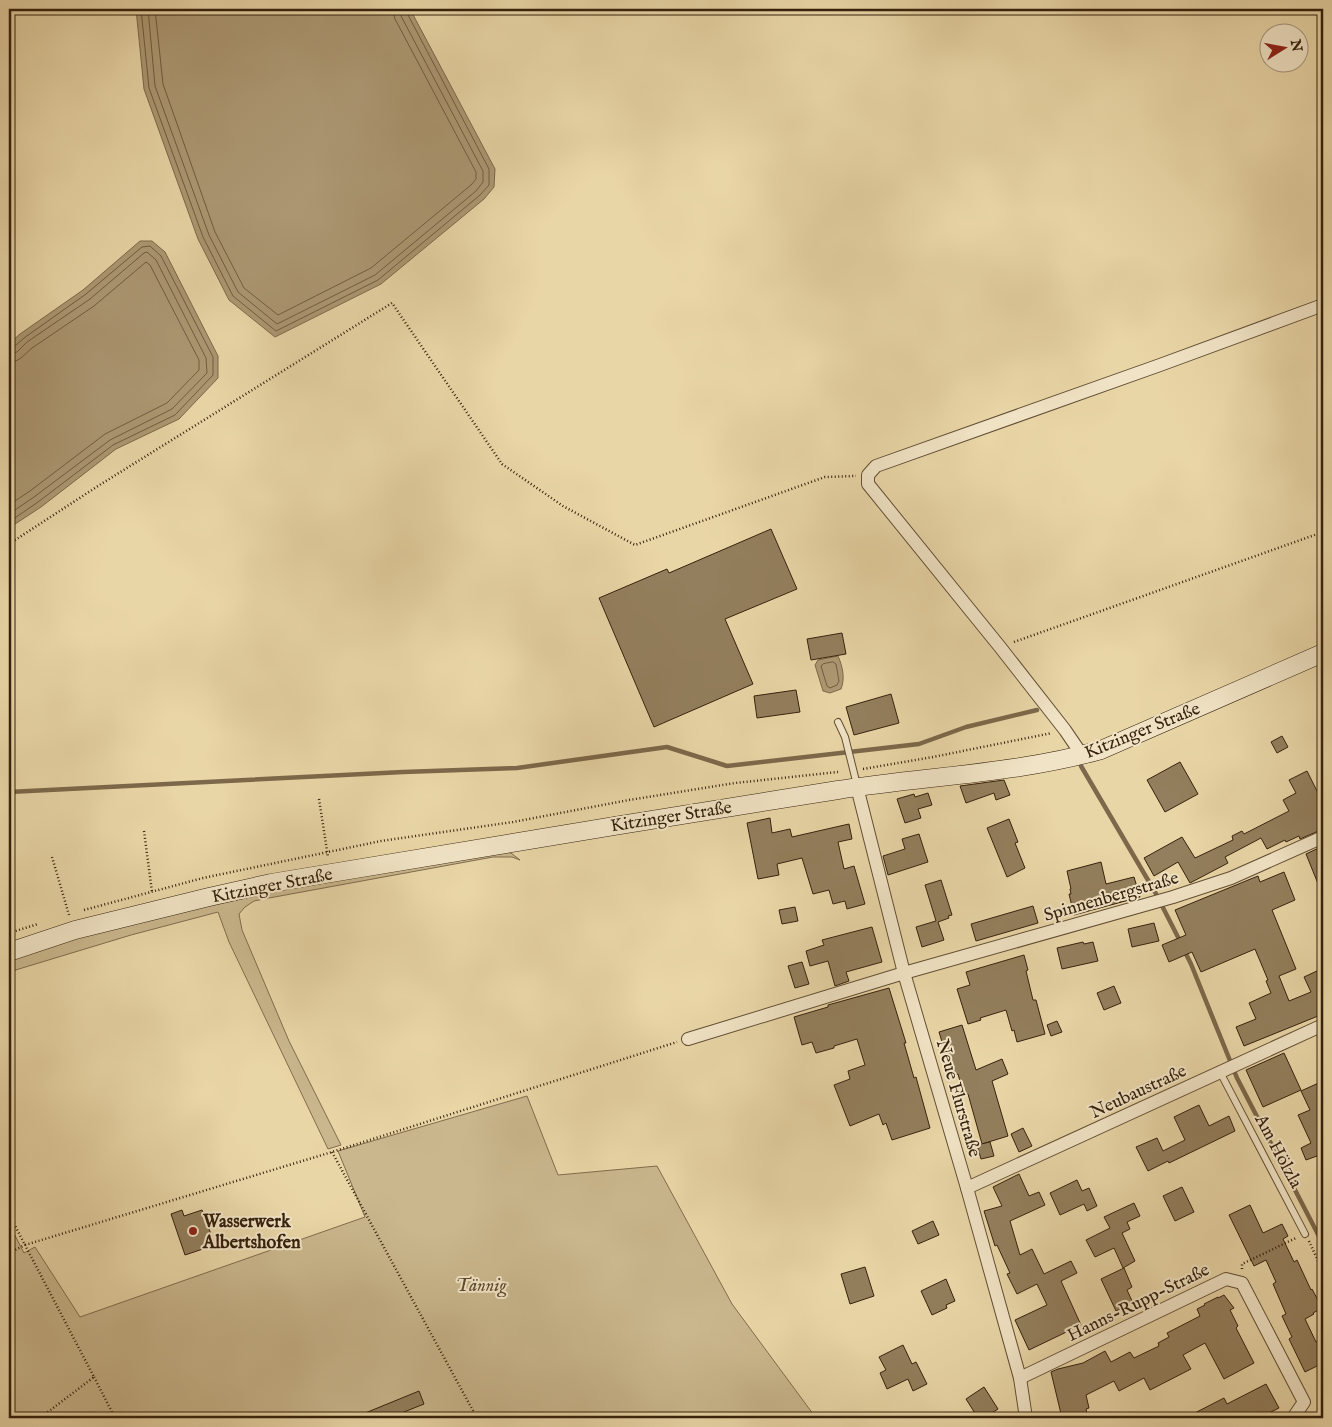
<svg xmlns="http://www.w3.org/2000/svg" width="1332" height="1427" font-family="'IM FELL English',serif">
	<rect width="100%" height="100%" fill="#e9d6a7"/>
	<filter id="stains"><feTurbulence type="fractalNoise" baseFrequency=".004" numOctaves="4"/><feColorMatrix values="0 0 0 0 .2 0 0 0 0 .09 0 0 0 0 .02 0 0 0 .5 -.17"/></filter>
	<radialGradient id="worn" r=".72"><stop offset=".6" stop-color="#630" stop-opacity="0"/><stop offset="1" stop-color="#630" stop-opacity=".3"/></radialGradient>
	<g fill="#cab78d" stroke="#806c4d">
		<path d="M500,851L511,853L520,860L512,857H493L269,898L254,901L245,907L239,914L242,930L289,1041L341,1145L328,1149L229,942L218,912L131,935L9,972V959L79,937L263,891Z"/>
		<path d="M527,1096L558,1175L657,1166L732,1304L816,1418H9V1224L24,1253L35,1247L80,1317L365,1217L338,1151Z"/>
	</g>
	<g fill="#ac9873" stroke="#7c684a">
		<path d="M136,9H410L495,169L494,187L484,199L381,284L275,337L229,300L198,239L144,89Z"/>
		<path d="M140,241H152L165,252L218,356V378L179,419L116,449L41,507L9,528V344L20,334L83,290Z"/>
		<path d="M838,656C843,667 845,679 841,689L830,693L823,691L815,665L818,660Z"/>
	</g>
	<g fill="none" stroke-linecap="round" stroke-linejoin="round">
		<g stroke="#705c40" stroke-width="1">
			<path d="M141,9L149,88L203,237L233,296L276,331L378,280L480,195L489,185V169L407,13L406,9"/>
			<path d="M148,9L155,86L209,235L238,292L277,324L375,275L476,191L483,182V171L401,16L400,9"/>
			<path d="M155,9L163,84L215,232L244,288L278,315L371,268L471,185L476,179V172L395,19L392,9"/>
			<path d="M9,348L14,347L24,338L86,294L142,247L150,246L161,256L213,357V375L175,415L113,445L38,502L9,522"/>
			<path d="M9,354L17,352L27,342L90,299L144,253L147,252L156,260L206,358L207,373L172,409L110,440L34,497L9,514"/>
			<path d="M9,362L16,361L21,358L32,348L94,306L146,262L150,265L199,360V370L167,403L105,434L30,491L9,505"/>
			<path d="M833,662L836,664L839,681L837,685L830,688L827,686L821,666L823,664Z"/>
		</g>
		<g stroke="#7c684a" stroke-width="4.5">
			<path d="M1081,766L1155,892L1181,943"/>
			<path d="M9,792L403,772L517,768L667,747L727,766L919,744L966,727L1037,710"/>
			<path d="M1184,950L1191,964L1237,1078L1323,1244"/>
		</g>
	</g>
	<g fill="#937f5d" stroke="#35210d">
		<path d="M771,529L797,589L725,619L753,684L654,727L599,598L667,569L669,573Z"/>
		<path d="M842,633L846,654L811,660L807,639Z"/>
		<path d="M796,690L800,712L757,718L754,696Z"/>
		<path d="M891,694L899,723L854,735L846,707Z"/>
		<path d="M1282,736L1288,747L1277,753L1271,742Z"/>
		<path d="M1180,762L1198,794L1165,812L1147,780Z"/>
		<path d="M1307,771L1323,803V829L1300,839L1299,836L1286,842L1285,840L1267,849L1261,838L1225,857L1228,863L1190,883L1178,862L1154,876L1144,858L1182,837L1195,858L1233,840L1232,836L1242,831L1244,834L1289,811L1283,800L1296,793L1289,780Z"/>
		<path d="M1004,780L1010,795L996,800L994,793L966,803L960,786Z"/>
		<path d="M928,793L932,805L918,809L921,818L905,823L897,799L914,794L915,797Z"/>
		<path d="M770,818L772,833L790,829L792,837L849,824L852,839L838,842L844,869L854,866L865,904L847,909L845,901L833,904L829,890L813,894L802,858L777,864L779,875L758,879L747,823Z"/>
		<path d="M1009,819L1018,842L1015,843L1025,868L1007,877L987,828Z"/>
		<path d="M919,834L928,862L888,875L883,856L905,849L902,839Z"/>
		<path d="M1323,846V896L1306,854Z"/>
		<path d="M1101,862L1106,884L1134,877L1140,897L1074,915L1069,894H1071L1070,889H1071L1067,871Z"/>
		<path d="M1284,872L1295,900L1272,910L1296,969L1279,976L1289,1001L1311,992L1304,977L1317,971L1323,986V1014L1244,1046L1236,1027L1256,1019L1249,1003L1271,993L1266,981L1268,980L1255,949L1201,972L1192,952L1169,962L1162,945L1186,935L1175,910L1258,876L1260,882Z"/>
		<path d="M941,880L952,915L948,916L949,918L938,922L944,940L922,947L916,927L936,921L925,885Z"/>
		<path d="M1033,906L1038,923L976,941L971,924Z"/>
		<path d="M795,907L798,921L782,924L779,910Z"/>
		<path d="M1154,923L1159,941L1132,947L1128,929Z"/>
		<path d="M872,927L882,962L846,972L849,981L835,986L828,961L810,966L806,951L824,945L822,940Z"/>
		<path d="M1083,942L1084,944L1093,942L1098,961L1062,969L1057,948Z"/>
		<path d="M1024,955L1028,970L1026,971L1033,1000H1036L1045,1034L1017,1042L1014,1030L1012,1031L1006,1010L980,1018L981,1020L968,1024L957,989L970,985L966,972Z"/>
		<path d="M802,962L809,984L795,988L788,966Z"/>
		<path d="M1114,986L1121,1003L1104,1010L1097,993Z"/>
		<path d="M889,988L906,1043H904L914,1078L916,1077L930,1128L892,1140L886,1123L883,1125L879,1114L850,1126L834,1085L850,1079L848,1071L865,1065L857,1039L834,1046V1048L816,1053L812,1042L802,1045L794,1017L828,1007V1005Z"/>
		<path d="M1057,1021L1062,1032L1051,1036L1047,1025Z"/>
		<path d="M962,1025L976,1070L1002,1059L1008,1074L992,1081L1008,1136L982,1144L968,1094L964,1095L958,1074L955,1075L949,1057L947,1058L939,1032Z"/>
		<path d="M1284,1053L1301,1090L1263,1107L1246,1070Z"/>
		<path d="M1323,1081V1170L1317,1156L1306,1160L1301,1148L1311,1143L1298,1115L1310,1110L1301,1091Z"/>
		<path d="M1199,1105L1209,1126L1229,1116L1235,1131L1169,1163L1168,1161L1148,1171L1136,1147L1157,1138L1163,1151L1185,1140L1174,1117Z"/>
		<path d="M1023,1128L1032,1146L1019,1152L1011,1134Z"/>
		<path d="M990,1142L994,1156L981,1159L977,1145Z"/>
		<path d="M1019,1174L1029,1196L1039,1192L1045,1205L1010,1221L1020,1255L1032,1249L1044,1274L1071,1261L1077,1273L1061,1281L1081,1325L1029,1350L1015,1320L1047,1305L1037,1284L1017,1294L1007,1274L1010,1273L997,1245L995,1246L984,1211L1002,1206L993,1187Z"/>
		<path d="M1077,1180L1082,1191L1089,1188L1097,1206L1087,1211L1084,1204L1060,1215L1050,1193Z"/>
		<path d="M1182,1187L1194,1212L1175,1221L1163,1196Z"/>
		<path d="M1134,1203L1140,1216L1127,1222L1130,1229L1122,1233L1135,1261L1123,1268L1114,1248L1095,1257L1086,1240L1110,1228L1104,1217Z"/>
		<path d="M1250,1205L1263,1233L1282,1224L1288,1236L1283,1239L1294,1262L1297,1260L1311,1290L1312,1289L1322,1308L1313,1313L1314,1314L1305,1319L1316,1342L1323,1339V1363L1305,1372L1289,1339L1292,1337L1282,1316L1286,1314L1273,1284L1276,1282L1266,1260L1254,1266L1229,1215Z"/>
		<path d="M182,1210L184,1216L202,1210L215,1245L185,1255L171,1214Z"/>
		<path d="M933,1221L939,1235L918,1244L912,1231Z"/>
		<path d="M865,1267L874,1296L850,1304L841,1274Z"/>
		<path d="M1124,1268L1132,1287L1127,1290L1133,1303L1116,1311L1101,1279Z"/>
		<path d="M946,1279L955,1301L946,1305L947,1308L932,1315L921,1291Z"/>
		<path d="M1224,1295L1234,1308L1230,1310L1238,1326L1236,1328L1254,1363L1224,1379L1205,1343L1183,1355L1191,1369L1150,1390L1144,1378L1119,1391L1114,1381L1086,1395L1089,1408L1086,1409L1088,1418H1062L1051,1372L1058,1369L1083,1363L1105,1351L1111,1362L1130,1352L1134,1358L1159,1346L1158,1343L1169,1337L1167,1333L1200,1316L1197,1309L1205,1305L1204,1304L1218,1297V1298Z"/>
		<path d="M903,1345L912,1364L916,1362L927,1384L913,1391L908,1379L887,1389L880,1373L886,1370L879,1357Z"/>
		<path d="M1266,1384L1279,1408L1259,1418H1185L1224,1398L1227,1404Z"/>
		<path d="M984,1387L998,1409L984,1418H978L966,1399Z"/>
		<path d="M419,1391L424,1404L389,1418H353Z"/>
	</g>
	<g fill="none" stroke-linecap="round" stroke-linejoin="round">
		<g stroke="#624e34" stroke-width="8">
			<g id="lane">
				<path d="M838,722L845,737L857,785"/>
				<path d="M1220,1072L1305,1234"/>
			</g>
		</g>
		<g stroke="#624e34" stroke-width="14">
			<g id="street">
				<path d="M1082,755L1065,730L1000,647L868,484V475L876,466L1160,365L1323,305"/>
				<path d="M857,787L904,973L967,1188L1020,1378L1026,1418"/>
				<path d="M688,1039L904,973L1173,897L1231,878L1323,837"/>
				<path d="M967,1188L1323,1025"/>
				<path d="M1020,1378L1226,1279L1242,1283L1304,1402L1293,1418"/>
			</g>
		</g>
		<g stroke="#35210d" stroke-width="19">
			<path id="secondary" d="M9,952L75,930L209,897L271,883C459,851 649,820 838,790C925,776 1016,774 1101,750L1323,653"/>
		</g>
		<g stroke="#35210d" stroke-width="2.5" stroke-dasharray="1 2.5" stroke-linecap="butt">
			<path d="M1285,9L1287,14"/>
			<path d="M9,544L98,486L392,303L502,464L563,506L635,545L825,477L856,476"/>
			<path d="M1014,642L1323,532"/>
			<path d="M863,769L933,757L1052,733"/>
			<path d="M319,799L328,857"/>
			<path d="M144,831L152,892"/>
			<path d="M52,857L69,915"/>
			<path d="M84,910L203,878L381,841L513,822L629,800L735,783L838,772"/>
			<path d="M9,933L38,924"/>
			<path d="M332,1152L477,1418"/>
			<path d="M9,1214L25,1245L332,1152L677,1042"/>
			<path d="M1309,1241L1323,1272"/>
			<path d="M9,1253L25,1245L94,1377L40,1418"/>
			<path d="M1242,1269V1264L1296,1238"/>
			<path d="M94,1377L115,1418"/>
		</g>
		<use href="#lane" stroke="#f1e4c6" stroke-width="6"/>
		<use href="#street" stroke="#f1e4c6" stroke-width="12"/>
		<use href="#secondary" stroke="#f1e4c6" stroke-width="18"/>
	</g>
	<circle fill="#8f2418" stroke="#f1e4c6" stroke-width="2" cx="193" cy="1231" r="5"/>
	<g text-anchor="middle" stroke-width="4" stroke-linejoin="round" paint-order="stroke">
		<g font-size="18" fill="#35210d" stroke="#f1e4c6">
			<text transform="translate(1142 730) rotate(-22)" y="6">Kitzinger Straße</text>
			<text transform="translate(671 816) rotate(-9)" y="6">Kitzinger Straße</text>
			<text transform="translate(272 885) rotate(-11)" y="6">Kitzinger Straße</text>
			<text transform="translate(1111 896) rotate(-16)" y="6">Spinnenbergstraße</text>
			<text transform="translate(1138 1091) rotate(-25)" y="6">Neubaustraße</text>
			<text transform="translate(959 1098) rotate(74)" y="6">Neue Flurstraße</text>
			<text transform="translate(1279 1151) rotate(62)" y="6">Am Hölzla</text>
			<text transform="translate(1138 1302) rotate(-26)" y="6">Hanns-Rupp-Straße</text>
		</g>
		<g font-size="18" font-weight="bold" fill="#35210d" stroke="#f1e4c6" text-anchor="start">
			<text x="203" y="1227">Wasserwerk<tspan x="203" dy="21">Albertshofen</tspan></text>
		</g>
		<g font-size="18" font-style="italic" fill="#5a462d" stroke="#f1e4c6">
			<text x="481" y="1291">Tännig</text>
		</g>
	</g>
	<rect width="1332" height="1427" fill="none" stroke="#e9d6a7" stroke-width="30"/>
	<rect x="10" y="10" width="1312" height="1407" fill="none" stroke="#35210d" stroke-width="2.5"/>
	<rect x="15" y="15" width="1302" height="1397" fill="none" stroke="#35210d"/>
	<g transform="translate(1284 48) rotate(79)"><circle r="24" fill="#f1e4c6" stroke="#a6967c"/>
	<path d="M0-4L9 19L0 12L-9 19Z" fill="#8f2418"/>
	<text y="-8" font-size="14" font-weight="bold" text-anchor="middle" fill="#35210d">N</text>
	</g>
	<rect width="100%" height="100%" filter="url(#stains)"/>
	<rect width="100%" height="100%" fill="url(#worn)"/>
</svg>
